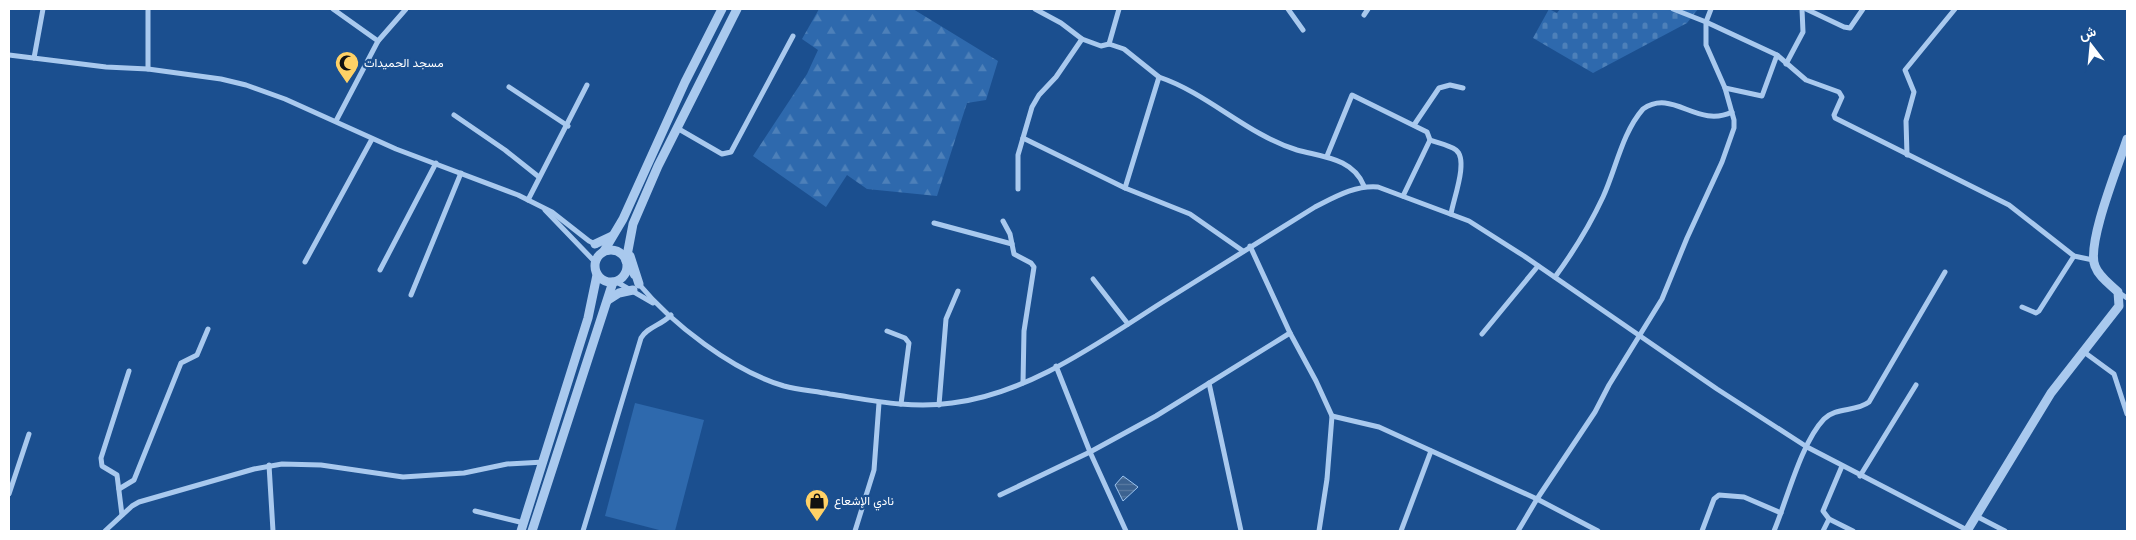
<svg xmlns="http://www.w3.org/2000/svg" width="2136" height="540" font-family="'PT Sans',Vazirmatn,sans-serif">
	<defs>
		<pattern id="forest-firs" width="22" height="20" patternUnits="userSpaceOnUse" patternTransform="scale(1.25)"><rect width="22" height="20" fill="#2e69ad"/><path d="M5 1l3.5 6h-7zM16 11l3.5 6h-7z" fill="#4d80b9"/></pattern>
		<pattern id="cemetery-stones" width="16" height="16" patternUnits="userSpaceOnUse" patternTransform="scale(1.25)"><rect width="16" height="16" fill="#2e69ad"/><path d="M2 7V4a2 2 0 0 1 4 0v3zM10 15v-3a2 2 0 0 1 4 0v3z" fill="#4d80b9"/></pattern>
		<pattern id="water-rules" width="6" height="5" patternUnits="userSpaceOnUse" patternTransform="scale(1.25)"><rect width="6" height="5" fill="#3c6290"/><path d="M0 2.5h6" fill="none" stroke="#597aa1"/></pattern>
	</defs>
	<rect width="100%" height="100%" fill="#1b4f8f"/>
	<path fill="url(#forest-firs)" d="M819,9H913L998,61L986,100L967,103L937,196L867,189L847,175L826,207L753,156L807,74L818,50L802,39Z"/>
	<path fill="url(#cemetery-stones)" d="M1549,9L1557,13L1560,9H1698L1687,23L1593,73L1533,38Z"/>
	<path fill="#2e69ad" d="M635,403L704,420L675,531H663L605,516Z"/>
	<path fill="url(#water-rules)" stroke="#9cc4f0" d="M1123,476L1138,487L1123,501L1115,485Z"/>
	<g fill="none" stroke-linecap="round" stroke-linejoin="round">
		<g stroke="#a9c9ee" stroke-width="5">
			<path d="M333,9L378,41"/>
			<path d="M1035,9L1061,23L1082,39"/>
			<path d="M1288,9L1303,30"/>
			<path d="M1711,9L1706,22L1777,55L1806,80L1839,92L1842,97L1834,115L1835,118L2009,205L2074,256L2093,260"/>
			<path d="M1806,9L1844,27L1850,28L1863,9"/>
			<path d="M1364,15L1368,9"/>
			<path d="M1109,44L1119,9"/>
			<path d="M9,55L106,67L148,69L221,79L246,85L285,99L396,149L518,195L552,212L589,241L597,245"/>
			<path d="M34,58L43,9"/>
			<path d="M1786,64L1803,32L1802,9"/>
			<path d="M148,69V9"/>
			<path d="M509,87L568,126"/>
			<path d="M1725,88L1762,96L1777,55"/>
			<path d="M454,115L505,150L539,177"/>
			<path d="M336,121L378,41L406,9"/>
			<path d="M1414,125L1439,88L1450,85L1463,88"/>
			<path d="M677,128L722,154L731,152L793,36"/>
			<path d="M1023,138L1125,188"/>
			<path d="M1430,140C1438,143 1449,145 1456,150C1469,160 1453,200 1451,214"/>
			<path d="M1907,155L1906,121L1914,92L1905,70L1955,9"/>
			<path d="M1327,156L1352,95L1427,132L1430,140L1403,196"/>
			<path d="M1018,189V155L1032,107L1039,95L1056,77L1082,39L1101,46L1109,44L1124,49L1159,77"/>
			<path d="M528,200L587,85"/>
			<path d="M545,210L595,262"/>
			<path d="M1003,221L1010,234L1014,254L1031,263L1034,267L1024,331L1023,383"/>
			<path d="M934,223L1012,244"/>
			<path d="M1250,246L1290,333L1316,381L1332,416"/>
			<path d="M1243,251L1190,214L1125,188L1159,77C1209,94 1246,134 1297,150C1322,157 1353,158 1364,186"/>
			<path d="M305,262L372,139"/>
			<path d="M627,265L633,276"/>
			<path d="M380,270L436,163"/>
			<path d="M1555,277C1574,251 1589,227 1603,197C1616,169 1622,133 1643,109C1673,88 1697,129 1732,112"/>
			<path d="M1093,279L1128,324"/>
			<path d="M615,281L653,303"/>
			<path d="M638,283C672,324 733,371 784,386C799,390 815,391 830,394C870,400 910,409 952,403C1028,394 1098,343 1161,303C1212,271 1263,239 1315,207C1335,197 1355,185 1378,187L1469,221L1524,256L1717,389L1807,447L1967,530"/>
			<path d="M2118,292L2127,298"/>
			<path d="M411,295L461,173"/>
			<path d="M2022,307L2036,313L2039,311L2074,256"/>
			<path d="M887,331L905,338L909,343L901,404"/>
			<path d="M1482,334L1538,266"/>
			<path d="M2084,352L2114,374L2127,414"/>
			<path d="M1056,366L1090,452L1126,531"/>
			<path d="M1209,383L1241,531"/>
			<path d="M939,405L946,319L958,291"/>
			<path d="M269,465L273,531"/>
			<path d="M1842,466L1823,511L1829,519L1853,531"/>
			<path d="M1860,476L1916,385"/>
			<path d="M119,489L134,480L181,363L197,355L208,329"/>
			<path d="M9,494L29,434"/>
			<path d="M1000,495L1090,452L1156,416L1290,333"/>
			<path d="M475,511L524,523"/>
			<path d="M122,515L117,475L102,466L101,458L129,371"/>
			<path d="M1976,516L2005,531"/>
			<path d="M105,531L132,506L139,502L254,469L282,464L321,465L403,477L464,473L507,464L544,462"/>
			<path d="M583,531L641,338C647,327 662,325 671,315"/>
			<path d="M855,531L874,470L879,403"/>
			<path d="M1319,531L1327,479L1332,416L1379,427L1537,499L1598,531"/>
			<path d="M1401,531L1431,451"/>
			<path d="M1518,531L1537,499L1595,412L1609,385L1662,299L1687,238L1722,162L1734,128V120L1725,88L1706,45V22L1673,9"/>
			<path d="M1702,531L1714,499L1719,495L1744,497L1781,513"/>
			<path d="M1774,531C1787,500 1801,443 1824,419C1836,407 1856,412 1869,402L1945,272"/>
			<path d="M1823,531L1829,519"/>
		</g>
		<g stroke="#a9c9ee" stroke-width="9">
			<path d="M595,244L612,236"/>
			<circle cx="611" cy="266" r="16"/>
			<path d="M604,251L623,219L685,82L722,9"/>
			<path d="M630,256L639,284"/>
			<path d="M626,261L633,224L658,166L737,9"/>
			<path d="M608,300L619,293L633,290"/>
			<path d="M521,531L588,318L597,275"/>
			<path d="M532,531L613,282"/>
			<path d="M1967,531L2051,393L2119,306L2118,292C2110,284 2099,277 2095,266C2086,244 2119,164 2127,139"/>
		</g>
	</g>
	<defs>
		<g id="mosque-pin" transform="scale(1.25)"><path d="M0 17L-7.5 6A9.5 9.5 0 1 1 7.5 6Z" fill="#ffd166" stroke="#1b4f8f"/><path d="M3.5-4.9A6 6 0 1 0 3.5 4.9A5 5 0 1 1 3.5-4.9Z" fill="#111"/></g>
		<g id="shop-pin" transform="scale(1.25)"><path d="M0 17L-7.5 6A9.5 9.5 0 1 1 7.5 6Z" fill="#ffd166" stroke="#1b4f8f"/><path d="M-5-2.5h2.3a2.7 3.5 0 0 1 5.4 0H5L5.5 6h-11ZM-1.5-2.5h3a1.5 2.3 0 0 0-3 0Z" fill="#111"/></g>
	</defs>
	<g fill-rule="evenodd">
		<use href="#mosque-pin" x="347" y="63"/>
		<use href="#shop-pin" x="817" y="501"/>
	</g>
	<g text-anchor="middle" stroke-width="4.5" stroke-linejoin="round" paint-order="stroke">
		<g font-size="12" fill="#fff" stroke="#1b4f8f" text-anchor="start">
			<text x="364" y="67">مسجد الحميدات</text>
			<text x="834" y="505">نادي الإشعاع</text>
		</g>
	</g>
	<rect width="2136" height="540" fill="none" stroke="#ffffff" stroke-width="20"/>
	<g transform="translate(2091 45) rotate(344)" stroke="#1b4f8f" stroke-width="4" paint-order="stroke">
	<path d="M0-4L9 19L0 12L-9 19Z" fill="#ffffff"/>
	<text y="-8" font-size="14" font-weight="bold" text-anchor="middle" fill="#ffffff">ش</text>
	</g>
</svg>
